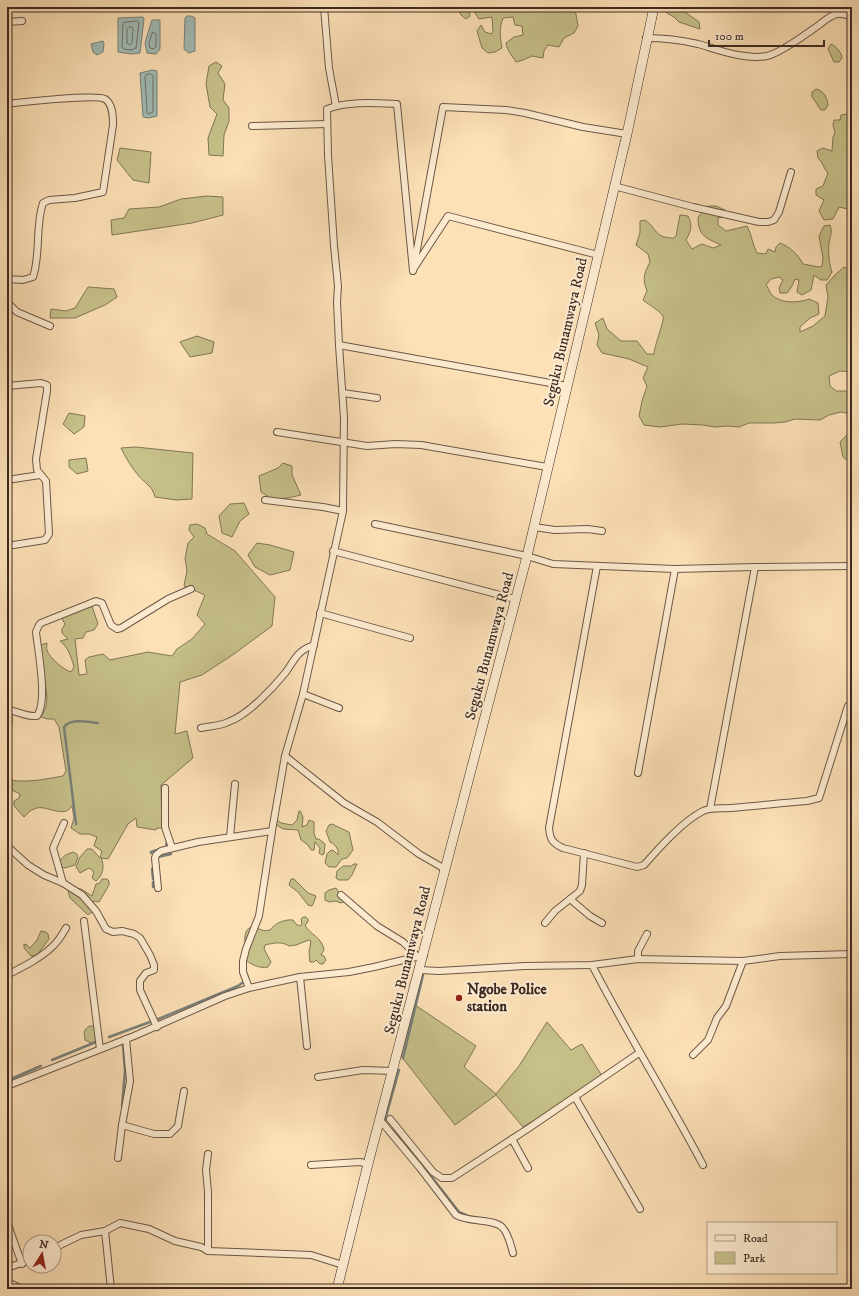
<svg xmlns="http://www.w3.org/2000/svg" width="859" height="1296" font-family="'IM FELL DW Pica',serif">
	<rect width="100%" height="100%" fill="#fce0b6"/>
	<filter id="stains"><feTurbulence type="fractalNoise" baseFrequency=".005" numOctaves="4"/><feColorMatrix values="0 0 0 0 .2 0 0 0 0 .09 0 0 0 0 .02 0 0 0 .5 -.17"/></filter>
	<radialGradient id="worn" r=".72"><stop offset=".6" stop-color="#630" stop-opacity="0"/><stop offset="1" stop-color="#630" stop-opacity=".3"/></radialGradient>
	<g fill="#c6c089" stroke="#817656">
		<path d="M460,7H468L470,16L466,19L460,14Z"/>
		<path d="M474,7H487L493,9L499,7H553L554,9L565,10L574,8L576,14L578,26L574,33L564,38L559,47L548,45L544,51L543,58L532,56L523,60L516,62C512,55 507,51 506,43L514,37L523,35L522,26L515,25L513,17L503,18C499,28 500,38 502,48L495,52L488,53L482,48L477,31L481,25L485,32L491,34L493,31L492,17L479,19L475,13Z"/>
		<path d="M660,7H681L682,10L699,22L700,29L679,22L674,17L667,13Z"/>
		<path d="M831,44C836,46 842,53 842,58L839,62H834L828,49Z"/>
		<path d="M216,62L222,66L218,73L225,84L223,100L229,108V121L224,135L223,156L209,155L208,138L217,114L210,107L206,84L209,66Z"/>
		<path d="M816,89C824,91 827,97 828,105L825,110H821C817,106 816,101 812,97V92Z"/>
		<path d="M852,113V170L848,175L852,183V210L839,207L833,219L824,220L819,211L824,200L816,195V189L823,186L828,173C823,168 823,162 818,158L817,151L823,148L832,151L833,137L835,133L833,125L834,120H840L841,115Z"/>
		<path d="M120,148L151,152L149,183L133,180L117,160Z"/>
		<path d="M207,196L223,197V215L192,223L112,235L111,220L124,218L129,209L159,207L181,199Z"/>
		<path d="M708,206H716L725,210L723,217L718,218V225L726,231L747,226C752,235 752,244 757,253L766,254L768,249L775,252L776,247L780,243C791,248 797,253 803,264L819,267L822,266L823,258L819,236L824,226L830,225C833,234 830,235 829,243C828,252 829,263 832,272L827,280H821L814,275L811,290L802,295L797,292L799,280L795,279L792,286L787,293H780L779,288L783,280L779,277L771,279L766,285C768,287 769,291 771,294C780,304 798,303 809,299L818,303L819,314L810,318L800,327V332L813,326L825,316L828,297L826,285L834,276L844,267L852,270V297L850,301L852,305V374L851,372L840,371L829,376L830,386L836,391H846L852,399V464L843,457L840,442L851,431L849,423L851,414L841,412L829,415L820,420L795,419L785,422L773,423H749L739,427L728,426L715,427L703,425L682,424L660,427L644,425L639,416L642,401L647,386L643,378L648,367L629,359L602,353L597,345L599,335L595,323L603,318L607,329L621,341H637L647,354H654C654,346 665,320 663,316C659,310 649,305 643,300L647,291C642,278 644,274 650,262L648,254L636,245L640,233V221L645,220C658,229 654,238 674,238L676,236L680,215L688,216C693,225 691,231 686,240L692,249L702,244L713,248L721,245C705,238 698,235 698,217Z"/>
		<path d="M88,287L114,289L117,297L105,305L75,318H50L51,309L66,311L75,308Z"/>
		<path d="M197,336L214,342L212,353L190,357L180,342Z"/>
		<path d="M69,413L85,416L84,427L74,434L63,424Z"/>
		<path d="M136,447L193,453L192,499L176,500L155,497C152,485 145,484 138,475C131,467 126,458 121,448Z"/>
		<path d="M86,458L88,471L77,474L69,467V460Z"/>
		<path d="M283,463L292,466V475L301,495L288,498L272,499L261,492L259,476L278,468Z"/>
		<path d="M244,503L249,514L240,521L232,537L222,533L219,516L230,504Z"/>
		<path d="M197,524L205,528L207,534L235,551L275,597L272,626L234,654L202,675L180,682L175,734L187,731L193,758L161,785L162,828H157L156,830L137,827L136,818L128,824L108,859L101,858C105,865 103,876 96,881L92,878L94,872L89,868L80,873L76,867L80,857L87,849H92L100,858L102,851L94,846L97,837L89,834H80L71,828L74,818L72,806C63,820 46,803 34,809C30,810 27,814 24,817L14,806V801L19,798L20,794L12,790L10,783L13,785L10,780C27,783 46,779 63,776L66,771L59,727L54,719H47L41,717L46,707L47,697L40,645L47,643C47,646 46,648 47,650C49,658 64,670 71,672L74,667C71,656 68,647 60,641L68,639L62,633V629L65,624L61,617L91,603L98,624L94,630L86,632L83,638L75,639L79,675L87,674L85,660L89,657L103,654L110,660L148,652L172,656L177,649L192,639L205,624L197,615L205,595L184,586L187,570L185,559L188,543L194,537L189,530L190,525Z"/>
		<path d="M257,543L270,545L294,552L290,570L270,575L255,567L248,555Z"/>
		<path d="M7,711L12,712V726H7Z"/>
		<path d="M299,811H300L303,817L302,827L307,825L309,820L314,822V833L316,839H319L325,844L324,854L322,855L319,853L320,848L315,842L314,850H311L308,845L301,840L298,830L283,829L277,825L276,821L277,820L281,823L292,825L297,820Z"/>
		<path d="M332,824L349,832L353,850L347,858L342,859L336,867H329L325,863L327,854L331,850L334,851L338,855C339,849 335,844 330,842L326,831L329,825Z"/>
		<path d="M73,852L77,854L78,857L75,865L65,868L59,866C60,857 65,855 73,852Z"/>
		<path d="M354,864H357L352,875L348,880H339L336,878L337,871L343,866H351Z"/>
		<path d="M102,879H107L109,881V885L99,902L93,901L91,908L92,912L88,915L70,898L68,891L72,888L81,889L92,896L96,884L100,883Z"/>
		<path d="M291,879H294L308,893L316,896L314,902L312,906L308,905L298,892L289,885Z"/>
		<path d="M336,888L344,900V902L341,903L335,901L329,902L325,900V893L329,890Z"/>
		<path d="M7,891C12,899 11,908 11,918H7Z"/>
		<path d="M303,917H306L308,919V922L305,925C310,935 322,937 324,950L321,955L324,956L326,960L323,964H320L316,960L314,962H310L309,952L311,941L309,940L296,945L289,946C281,941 274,943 265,945L264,949L271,962L268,967C259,969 249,964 243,957L250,944L245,942C244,936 246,926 254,927C261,929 262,932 270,930C275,923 285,919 293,920L296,924L300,926L302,924L301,919Z"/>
		<path d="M41,931L46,932L48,934L49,939L37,955L31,956L24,948V944L27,945L30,948L37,940Z"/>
		<path d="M415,1005L476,1046L464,1067L496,1094L519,1066L547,1022L571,1050L582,1044L602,1076L569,1099L523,1127L496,1095L455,1125L401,1056Z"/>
		<path d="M90,1026H94L97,1029L96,1042L91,1043L85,1040C84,1034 83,1029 90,1026Z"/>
	</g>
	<g fill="#a1bbb5" stroke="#79817b">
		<path d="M187,16H191L195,18V51L189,53L184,49L185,18Z"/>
		<path d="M143,17L144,19L140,53L131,54L118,52V18Z"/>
		<path d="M152,20H160V49L156,54L147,53L145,43Z"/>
		<path d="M103,41L104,44L103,52L97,55L93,52L91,44Z"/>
		<path d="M152,70L157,71V116L148,118L143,117L140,73Z"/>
	</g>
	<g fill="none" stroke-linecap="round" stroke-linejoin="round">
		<g stroke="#6e736c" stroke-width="1">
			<path d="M137,21L139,23L136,48L131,50L124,49L122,47L123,23Z"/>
			<path d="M129,27H132L133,29L132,43L130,45L127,43V29Z"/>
			<path d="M153,32L156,34V47L153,49L150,48L149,43Z"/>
			<path d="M151,74L153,76V112L148,114L147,112L145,77L146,75Z"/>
		</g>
		<g stroke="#79817b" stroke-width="2.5">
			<path d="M76,824L64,727C71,718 87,722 98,723"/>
			<path d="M151,853V852L166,847L167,841"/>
			<path d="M157,859L158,857L171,854"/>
			<path d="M152,869L153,879"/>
			<path d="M153,887V882"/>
			<path d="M156,1020L238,986L242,983"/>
			<path d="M109,1037L150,1022"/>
			<path d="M121,1043L123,1045L125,1071L122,1106"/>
			<path d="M403,1058L423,975"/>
			<path d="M52,1060L96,1042"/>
			<path d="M13,1078L41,1066"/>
			<path d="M385,1120L399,1070"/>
			<path d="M394,1129L459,1212L468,1216"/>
		</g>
		<g stroke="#6c5848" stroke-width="8">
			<g id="street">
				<path d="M324,7L329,68L336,106"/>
				<path d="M7,22L22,21"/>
				<path d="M646,38C664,38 681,40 698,44C719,50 744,60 767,56C781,53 806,34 819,25C824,21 831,15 837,14C842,13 847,15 852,17"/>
				<path d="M7,104C22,102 96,94 105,99C113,104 113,117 113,125L103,192L75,198L49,200L43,203C35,226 41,253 33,277L23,280L7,279"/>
				<path d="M252,126L327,124"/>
				<path d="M614,186L693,207L759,222H768L774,220L779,212L791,172"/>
				<path d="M414,268L448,216L598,255"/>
				<path d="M7,302L17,312L50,326"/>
				<path d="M339,345L567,386"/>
				<path d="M7,386L41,383L47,385V391L36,459L37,470L46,481L49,534L45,540L7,546"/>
				<path d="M343,393L377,398"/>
				<path d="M277,432L367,446L396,444L421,445L547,467"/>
				<path d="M7,480L40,475"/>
				<path d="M265,500L323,507L343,511"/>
				<path d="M375,524L527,556L553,564L675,569L755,567L852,566"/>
				<path d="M534,527L555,530L588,529L602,531"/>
				<path d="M333,551L515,599"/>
				<path d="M597,566L549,828C550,839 552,843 563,848L637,867L644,865C659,848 683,821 703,811C712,807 721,809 731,808C756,806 782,803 807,801L819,798L848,706L852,702"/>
				<path d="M320,613L410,638"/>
				<path d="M303,694L339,708"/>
				<path d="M7,710C18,711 26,717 37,716C48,701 38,651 36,632L39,625L41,623L96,601L102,603L111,625L117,629L121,628L168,599L191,589"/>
				<path d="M201,728C210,726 220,726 228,722C248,715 273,688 286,672C295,659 298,650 314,645"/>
				<path d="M285,756L344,803L377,822L419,854L445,869"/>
				<path d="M638,773L675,569"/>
				<path d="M165,788V827L172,848"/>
				<path d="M710,809L755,567"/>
				<path d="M230,837L235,784"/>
				<path d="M7,846L28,865L44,875L63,883L82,895L96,911L106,929L113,932L122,931L134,934L140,938L150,955L154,965V970L146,973L140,981V990L157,1027"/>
				<path d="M63,883L53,848L64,823"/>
				<path d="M158,888L155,858L156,855L161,851L198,842L272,831"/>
				<path d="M341,895L377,926L403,942L417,956"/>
				<path d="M570,899L590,916L602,923"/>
				<path d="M84,921L100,1049"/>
				<path d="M545,923L555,911L580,891L582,885L584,853"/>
				<path d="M638,959V951L647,934"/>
				<path d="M592,965C627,1033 667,1097 703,1165"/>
				<path d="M420,970L439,971L525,966L592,965L638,959L743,961L780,956L852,954"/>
				<path d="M7,975C23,967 43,957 55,944C60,939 63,933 66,928"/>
				<path d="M300,977L307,1046"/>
				<path d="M249,988L243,972V961L246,949L259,916L272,831L285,756L303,694L343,511L344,418L339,345L337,302L338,286L334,246L328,155L327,109C348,101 375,103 397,104L413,271L443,107L506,110L525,113L583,127L627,134"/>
				<path d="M693,1055L708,1040L717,1018L726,1006L743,961"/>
				<path d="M318,1077L363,1070L393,1071"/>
				<path d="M7,1086L134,1036L225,996L249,988L300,977L349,972L374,967L424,955"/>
				<path d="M575,1097L640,1209"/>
				<path d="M390,1119L433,1172L442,1178H452L529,1128L639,1053"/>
				<path d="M380,1120L420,1168L456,1215C470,1223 492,1218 502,1227C508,1233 511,1245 513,1253"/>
				<path d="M122,1125L154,1134H170L178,1126L184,1091"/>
				<path d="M512,1139L528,1168"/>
				<path d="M208,1154L206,1170L208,1192V1251"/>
				<path d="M118,1158L122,1125L130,1081L126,1039"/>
				<path d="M311,1165L360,1162L368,1164"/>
				<path d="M7,1222L22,1264"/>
				<path d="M105,1231L111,1289"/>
				<path d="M54,1248L81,1235L105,1231L120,1223L149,1229L175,1241L201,1247L208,1251L311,1255L343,1265"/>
				<path d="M7,1268L30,1260"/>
				<path d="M7,1282L18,1287L19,1289"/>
			</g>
		</g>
		<g stroke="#3c2b24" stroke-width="10">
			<path id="secondary" d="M337,1289L368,1164L527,556L627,134L654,7"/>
		</g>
		<use href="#street" stroke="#fdebd0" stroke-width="6"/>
		<use href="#secondary" stroke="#fdebd0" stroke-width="9"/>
	</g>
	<circle fill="#8f2418" stroke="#fdebd0" stroke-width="1.5" cx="459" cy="998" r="4"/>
	<g text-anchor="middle" stroke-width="4" stroke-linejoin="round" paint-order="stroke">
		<g font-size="15" fill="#3c2b24" stroke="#fdebd0">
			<text transform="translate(565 332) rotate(-77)" y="5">Seguku Bunamwaya Road</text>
			<text transform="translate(489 646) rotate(-75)" y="5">Seguku Bunamwaya Road</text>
			<text transform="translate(407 960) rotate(-76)" y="5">Seguku Bunamwaya Road</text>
		</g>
		<g font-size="15" font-weight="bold" fill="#3c2b24" stroke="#fdebd0" text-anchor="start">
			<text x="467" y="994">Ngobe Police<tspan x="467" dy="17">station</tspan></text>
		</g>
	</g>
	<rect width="859" height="1296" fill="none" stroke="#fce0b6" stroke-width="24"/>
	<rect x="8" y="8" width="843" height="1280" fill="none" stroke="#3c2b24" stroke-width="2"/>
	<rect x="12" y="12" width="835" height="1272" fill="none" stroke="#3c2b24"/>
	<rect x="707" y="1222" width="130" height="52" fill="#fdebd0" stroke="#b09e8b"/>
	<rect x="715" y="1235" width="20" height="6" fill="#fdebd0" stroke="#b09e8b"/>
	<text x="743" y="1242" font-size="12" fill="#3c2b24">Road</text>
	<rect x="715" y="1252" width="20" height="12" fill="#c6c089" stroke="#b09e8b"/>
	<text x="743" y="1262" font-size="12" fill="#3c2b24">Park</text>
	<g transform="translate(42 1254) rotate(11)"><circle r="19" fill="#fdebd0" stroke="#b09e8b"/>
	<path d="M0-3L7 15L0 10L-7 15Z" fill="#8f2418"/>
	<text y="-6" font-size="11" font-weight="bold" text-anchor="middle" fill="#3c2b24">N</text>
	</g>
	<path d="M709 40v6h115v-6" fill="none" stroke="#3c2b24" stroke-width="2"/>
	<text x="715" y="40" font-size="12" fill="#3c2b24" stroke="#fdebd0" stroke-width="3" paint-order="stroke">100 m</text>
	<rect width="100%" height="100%" filter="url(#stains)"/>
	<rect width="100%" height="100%" fill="url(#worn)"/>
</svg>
